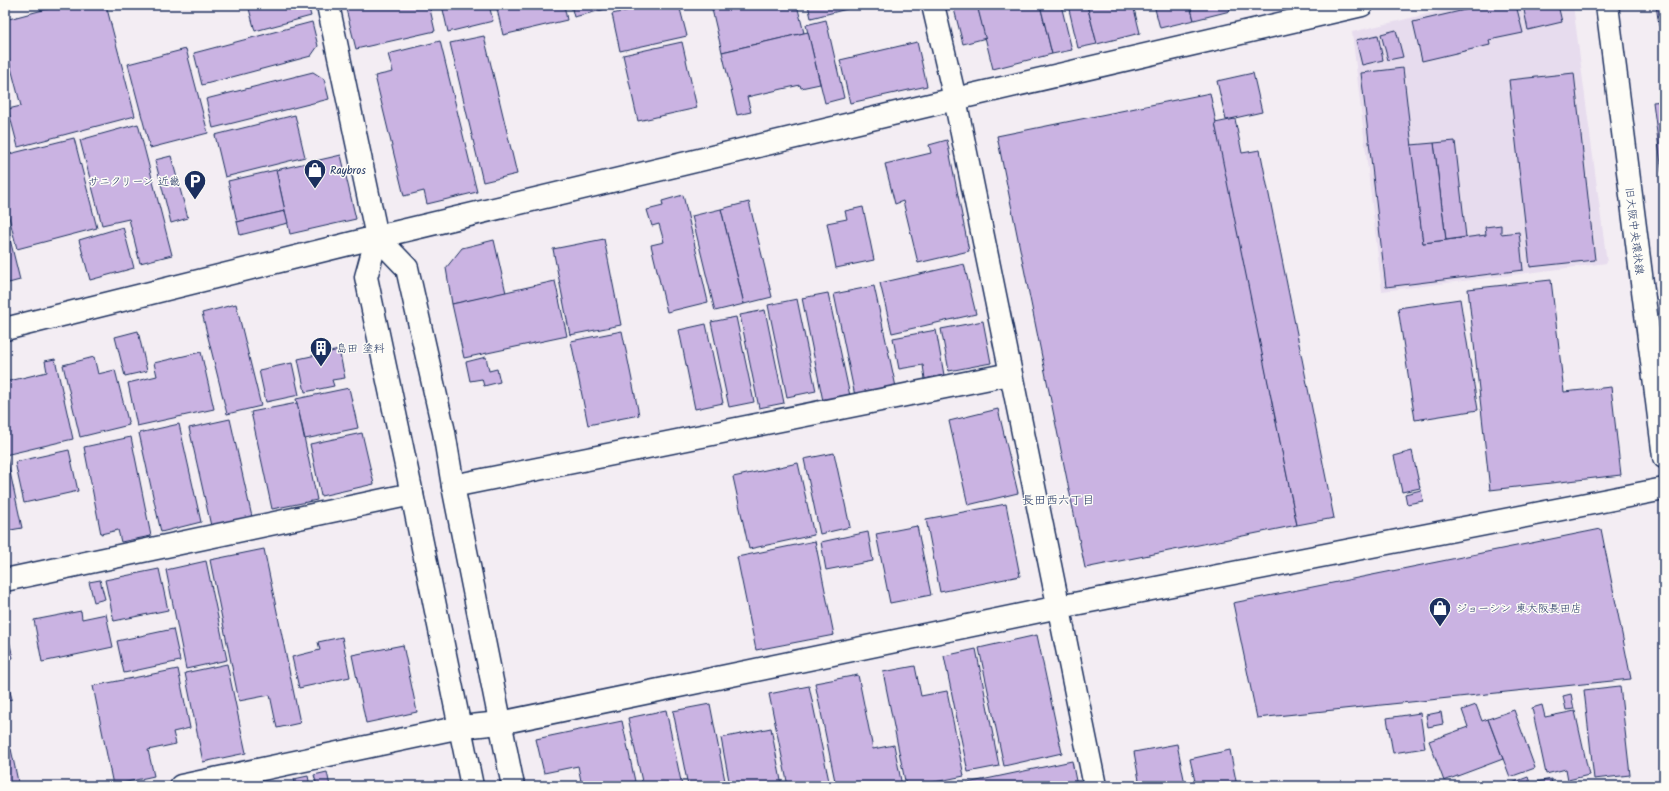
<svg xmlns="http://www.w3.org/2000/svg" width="1669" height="791" font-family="Kalam,'Klee One',sans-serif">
	<rect width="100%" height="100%" fill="#f3edf3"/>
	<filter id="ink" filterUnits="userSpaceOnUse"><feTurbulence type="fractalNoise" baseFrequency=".025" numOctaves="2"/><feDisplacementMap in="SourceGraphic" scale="8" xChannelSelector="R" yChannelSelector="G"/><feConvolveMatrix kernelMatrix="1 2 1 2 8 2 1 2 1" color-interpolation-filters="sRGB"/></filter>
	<g filter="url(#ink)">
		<path fill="#e7dcee" d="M1465,5H1573L1607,263L1382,291L1352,32Z"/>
		<g fill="#cab3e2" stroke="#1b2f5e">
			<path d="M62,5H106L135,116L18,147L8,109L21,106L5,45V20Z"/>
			<path d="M248,5H308L311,16L255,31Z"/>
			<path d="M345,5H429L435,31L356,49Z"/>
			<path d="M442,5H489L493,21L448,32Z"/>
			<path d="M496,5H564L567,20L503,35Z"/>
			<path d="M571,5H622L574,17Z"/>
			<path d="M653,5H679L687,36L620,51L612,14Z"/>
			<path d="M711,5H797L804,33L722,52Z"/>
			<path d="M808,5H846L847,9L811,18Z"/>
			<path d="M953,5H977L986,38L963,44Z"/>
			<path d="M977,5H1040L1052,54L993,69Z"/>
			<path d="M1040,5H1061L1072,50L1052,54Z"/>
			<path d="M1068,5H1087L1097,44L1078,48Z"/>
			<path d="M1087,5H1133L1140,33L1097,44Z"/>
			<path d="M1154,5H1190L1194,20L1160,28Z"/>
			<path d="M1190,5H1229L1230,11L1194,20Z"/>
			<path d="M1486,5H1516L1523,33L1489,40L1490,45L1422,61L1413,22Z"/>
			<path d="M1523,5H1558L1562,22L1528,30Z"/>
			<path d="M1656,5H1664V26H1659Z"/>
			<path d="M826,20L844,98L825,103L806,25Z"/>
			<path d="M312,22L318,46L311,56L202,85L194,53Z"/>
			<path d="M1396,30L1403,57L1388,60L1381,34Z"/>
			<path d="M808,32L820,84L801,88L800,85L747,97L751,112L737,115L722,52Z"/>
			<path d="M1378,35L1383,60L1362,65L1356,40Z"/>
			<path d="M484,36L517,174L483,182L450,43Z"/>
			<path d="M440,41L477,192L427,204L424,191L404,196L375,76L393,72L388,54Z"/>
			<path d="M682,42L697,108L638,121L623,55Z"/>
			<path d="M917,42L927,86L850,103L840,60Z"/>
			<path d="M186,49L208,133L150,148L128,64Z"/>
			<path d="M1403,68L1423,243L1486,235L1485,227L1501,225V234L1519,232L1523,270L1386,287L1361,73Z"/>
			<path d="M313,72L324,79L329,99L213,128L206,99Z"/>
			<path d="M1253,73L1262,112L1226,120L1217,81Z"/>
			<path d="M1574,73L1595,260L1530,267L1509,80Z"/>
			<path d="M1210,93L1297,525L1085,568L997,136Z"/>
			<path d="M1664,101V172H1662L1653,102Z"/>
			<path d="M295,115L305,157L225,177L215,135Z"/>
			<path d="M1235,119L1242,153L1260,150L1334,518L1297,525L1215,123Z"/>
			<path d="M138,124L172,255L140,263L129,219L102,225L80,140Z"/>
			<path d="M74,138L97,228L17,249L5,201V155Z"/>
			<path d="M947,140L969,251L918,263L903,201L895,204L885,164L931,153L929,145Z"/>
			<path d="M1455,141L1466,237L1446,240L1434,143Z"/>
			<path d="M1434,143L1446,240L1423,243L1411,145Z"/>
			<path d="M341,155L356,219L290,234L276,170Z"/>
			<path d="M171,156L188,218L171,223L155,160Z"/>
			<path d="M276,170L285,211L237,222L228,181Z"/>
			<path d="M683,195L708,302L667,312L651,245L664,242L659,224L652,226L647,210L663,206L662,201Z"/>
			<path d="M749,202L772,297L744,304L721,209Z"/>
			<path d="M863,207L874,260L836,268L827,223L847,219L845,211Z"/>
			<path d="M721,209L744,304L715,311L692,216Z"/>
			<path d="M285,211L288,223L240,235L237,222Z"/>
			<path d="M5,219L20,280L5,284Z"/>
			<path d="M123,227L134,268L90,280L79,240Z"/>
			<path d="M604,239L621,325L570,335L553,249Z"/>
			<path d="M494,240L506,293L452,304L446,268L462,248Z"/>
			<path d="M964,264L976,314L892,333L880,283Z"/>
			<path d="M1551,280L1564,392L1611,387L1621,475L1490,490L1468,289Z"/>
			<path d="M555,281L567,336L464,358L452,304Z"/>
			<path d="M874,286L896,387L855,396L834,294Z"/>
			<path d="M828,293L850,396L823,401L802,298Z"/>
			<path d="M797,299L816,391L787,397L768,305Z"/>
			<path d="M1460,299L1478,410L1415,420L1398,308Z"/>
			<path d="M236,304L261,406L227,414L202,313Z"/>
			<path d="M765,310L784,403L759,408L740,315Z"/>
			<path d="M736,317L754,402L729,407L711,322Z"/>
			<path d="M983,321L991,363L949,371L941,329Z"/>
			<path d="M706,324L723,403L695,409L679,330Z"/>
			<path d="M936,330L944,375L925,379L923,365L899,369L893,338Z"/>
			<path d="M138,331L147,371L125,376L115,337Z"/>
			<path d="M622,331L639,415L588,425L571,341Z"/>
			<path d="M339,350L345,378L332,380L334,386L305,392L298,359Z"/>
			<path d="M201,352L214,409L137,426L128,383L157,376L154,363Z"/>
			<path d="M94,357L98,374L115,370L129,425L80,437L63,365Z"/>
			<path d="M486,357L489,371L497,369L500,382L484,386L482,379L470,381L466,362Z"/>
			<path d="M55,359L73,439L5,455V382L47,372L45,361Z"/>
			<path d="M292,363L299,395L266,402L259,370Z"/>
			<path d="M349,388L358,428L305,439L296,399Z"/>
			<path d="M297,403L317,500L272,509L251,412Z"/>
			<path d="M998,409L1018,493L968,505L949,421Z"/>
			<path d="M230,419L252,517L211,526L189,428Z"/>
			<path d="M179,424L201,522L161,532L139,433Z"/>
			<path d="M362,433L374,484L321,496L310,444Z"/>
			<path d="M131,437L151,536L121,542L118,530L101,534L84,447Z"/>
			<path d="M69,450L78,491L24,503L15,462Z"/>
			<path d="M1412,451L1420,488L1402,492L1394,456Z"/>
			<path d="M834,453L850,527L820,534L804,459Z"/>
			<path d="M7,458L22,528L5,531V459Z"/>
			<path d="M798,463L814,535L749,549L733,477Z"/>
			<path d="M1421,490L1423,501L1407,504L1405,494Z"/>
			<path d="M1006,504L1020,576L940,592L926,519Z"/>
			<path d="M917,526L931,595L890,603L876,534Z"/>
			<path d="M1601,529L1631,679L1257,718L1233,603Z"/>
			<path d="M868,532L873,561L826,570L821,542Z"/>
			<path d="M815,541L834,635L756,650L737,557Z"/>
			<path d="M264,549L300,723L277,728L270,695L239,701L210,560Z"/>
			<path d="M206,561L227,660L186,669L166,570Z"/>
			<path d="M159,569L168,610L114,621L105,580Z"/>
			<path d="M100,580L105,599L94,602L89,582Z"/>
			<path d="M81,611L82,619L106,614L113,647L42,662L34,620Z"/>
			<path d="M5,622L13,658L5,660Z"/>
			<path d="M173,629L180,661L124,673L117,641Z"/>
			<path d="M1037,635L1062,753L1004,766L979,648Z"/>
			<path d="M342,637L350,677L299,688L292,657L320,650L318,642Z"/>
			<path d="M403,645L417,712L366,723L352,655Z"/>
			<path d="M976,649L999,766L968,772L944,656Z"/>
			<path d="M227,664L246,753L203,762L185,673Z"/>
			<path d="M915,666L921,696L947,691L964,776L915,786H906L883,672Z"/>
			<path d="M178,669L190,728L173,732L176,744L148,750L154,776L113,785L93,686Z"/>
			<path d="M858,675L873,749L894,745L902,786H836L815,683Z"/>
			<path d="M809,686L830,786H788L769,694Z"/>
			<path d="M1620,686L1630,775L1594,779L1584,690Z"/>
			<path d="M9,688L12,699L5,701V689Z"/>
			<path d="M1571,694L1574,709L1566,710L1563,696Z"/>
			<path d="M710,704L726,786H688L673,711Z"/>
			<path d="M1476,705L1482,721L1488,719L1503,759L1444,781L1429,741L1468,727L1462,710Z"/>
			<path d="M1542,705L1545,717L1575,711L1589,775L1568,780L1566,769L1546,774L1532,708Z"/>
			<path d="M666,710L682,786H643L628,718Z"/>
			<path d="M1514,710L1535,768L1510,777L1488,719Z"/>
			<path d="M1441,712L1443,724L1428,727L1426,715Z"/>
			<path d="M1420,713L1425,748L1393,753L1387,718Z"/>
			<path d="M622,721L636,786H582L578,766L544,773L536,739Z"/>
			<path d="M771,728L782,786H730L721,738Z"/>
			<path d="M5,730L9,747H5Z"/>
			<path d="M1177,744L1185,784L1176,786H1140L1134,752Z"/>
			<path d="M11,749L19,786H5V751Z"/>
			<path d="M1230,750L1237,786H1196L1190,759Z"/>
			<path d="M1072,761L1077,786H953Z"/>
			<path d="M327,772L330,786H317L314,775Z"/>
			<path d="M308,776L310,786H296L294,779Z"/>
			<path d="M1528,777L1531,786H1513L1512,783Z"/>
			<path d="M1551,779L1553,786H1538L1537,782Z"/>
		</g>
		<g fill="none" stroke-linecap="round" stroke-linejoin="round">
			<g stroke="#1b2f5e" stroke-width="25">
				<g id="minor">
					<path d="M328,5L377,237L366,277L412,494L472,786"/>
					<path d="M933,5L955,99L1095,786"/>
					<path d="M377,237L407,268L444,432L453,486L513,786"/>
					<path d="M5,329L377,237L955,99L1362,5"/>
					<path d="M453,486L1010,374"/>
					<path d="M5,580L412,494"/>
					<path d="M181,786L461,727L500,723L1059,607L1664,489"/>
				</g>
			</g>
			<g stroke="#1b2f5e" stroke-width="25">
				<path id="major" d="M1607,5L1664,457"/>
			</g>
			<use href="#minor" stroke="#fdfcf7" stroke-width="22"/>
			<use href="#major" stroke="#fdfcf7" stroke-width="22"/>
		</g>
	</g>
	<defs>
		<g id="shop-pin" transform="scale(1.15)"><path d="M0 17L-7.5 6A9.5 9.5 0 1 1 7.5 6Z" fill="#1b2f5e" stroke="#fdfcf7"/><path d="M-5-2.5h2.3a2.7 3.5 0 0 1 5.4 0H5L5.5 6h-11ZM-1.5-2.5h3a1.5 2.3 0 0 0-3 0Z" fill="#fff"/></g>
		<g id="parking-pin" transform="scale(1.15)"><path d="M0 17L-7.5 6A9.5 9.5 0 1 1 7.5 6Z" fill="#1b2f5e" stroke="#fdfcf7"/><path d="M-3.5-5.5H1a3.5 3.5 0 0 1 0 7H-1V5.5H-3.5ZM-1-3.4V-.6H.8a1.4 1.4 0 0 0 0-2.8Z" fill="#fff"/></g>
		<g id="building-pin" transform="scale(1.15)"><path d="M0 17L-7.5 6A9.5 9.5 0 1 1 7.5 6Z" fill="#1b2f5e" stroke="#fdfcf7"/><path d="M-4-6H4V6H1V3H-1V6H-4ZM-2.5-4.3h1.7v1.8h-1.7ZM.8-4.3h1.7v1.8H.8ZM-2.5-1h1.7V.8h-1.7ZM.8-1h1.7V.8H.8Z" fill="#fff"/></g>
	</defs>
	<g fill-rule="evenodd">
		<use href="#shop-pin" x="315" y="170"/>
		<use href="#parking-pin" x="195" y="181"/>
		<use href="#building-pin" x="321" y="348"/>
		<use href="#shop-pin" x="1440" y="608"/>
	</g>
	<g text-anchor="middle" stroke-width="3" stroke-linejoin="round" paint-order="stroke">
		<g font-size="11" fill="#1b2f5e" stroke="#fdfcf7" text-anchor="start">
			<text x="330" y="174">Raybros</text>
			<text x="180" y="185" text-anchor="end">サニクリーン 近畿</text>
			<text x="336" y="352">島田 塗料</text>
			<text x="1456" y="612">ジョーシン 東大阪長田店</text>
		</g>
		<g font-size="11" fill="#1b2f5e" stroke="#fdfcf7">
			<text transform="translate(1635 231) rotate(83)" y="4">旧大阪中央環状線</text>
		</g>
		<g font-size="12" fill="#1b2f5e" stroke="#fdfcf7">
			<text x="1058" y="504">長田西六丁目</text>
		</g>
	</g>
	<rect width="1669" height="791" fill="none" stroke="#fdfcf7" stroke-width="20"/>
	<rect x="10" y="10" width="1649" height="771" fill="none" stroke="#1b2f5e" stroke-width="1.5" filter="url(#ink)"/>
</svg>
